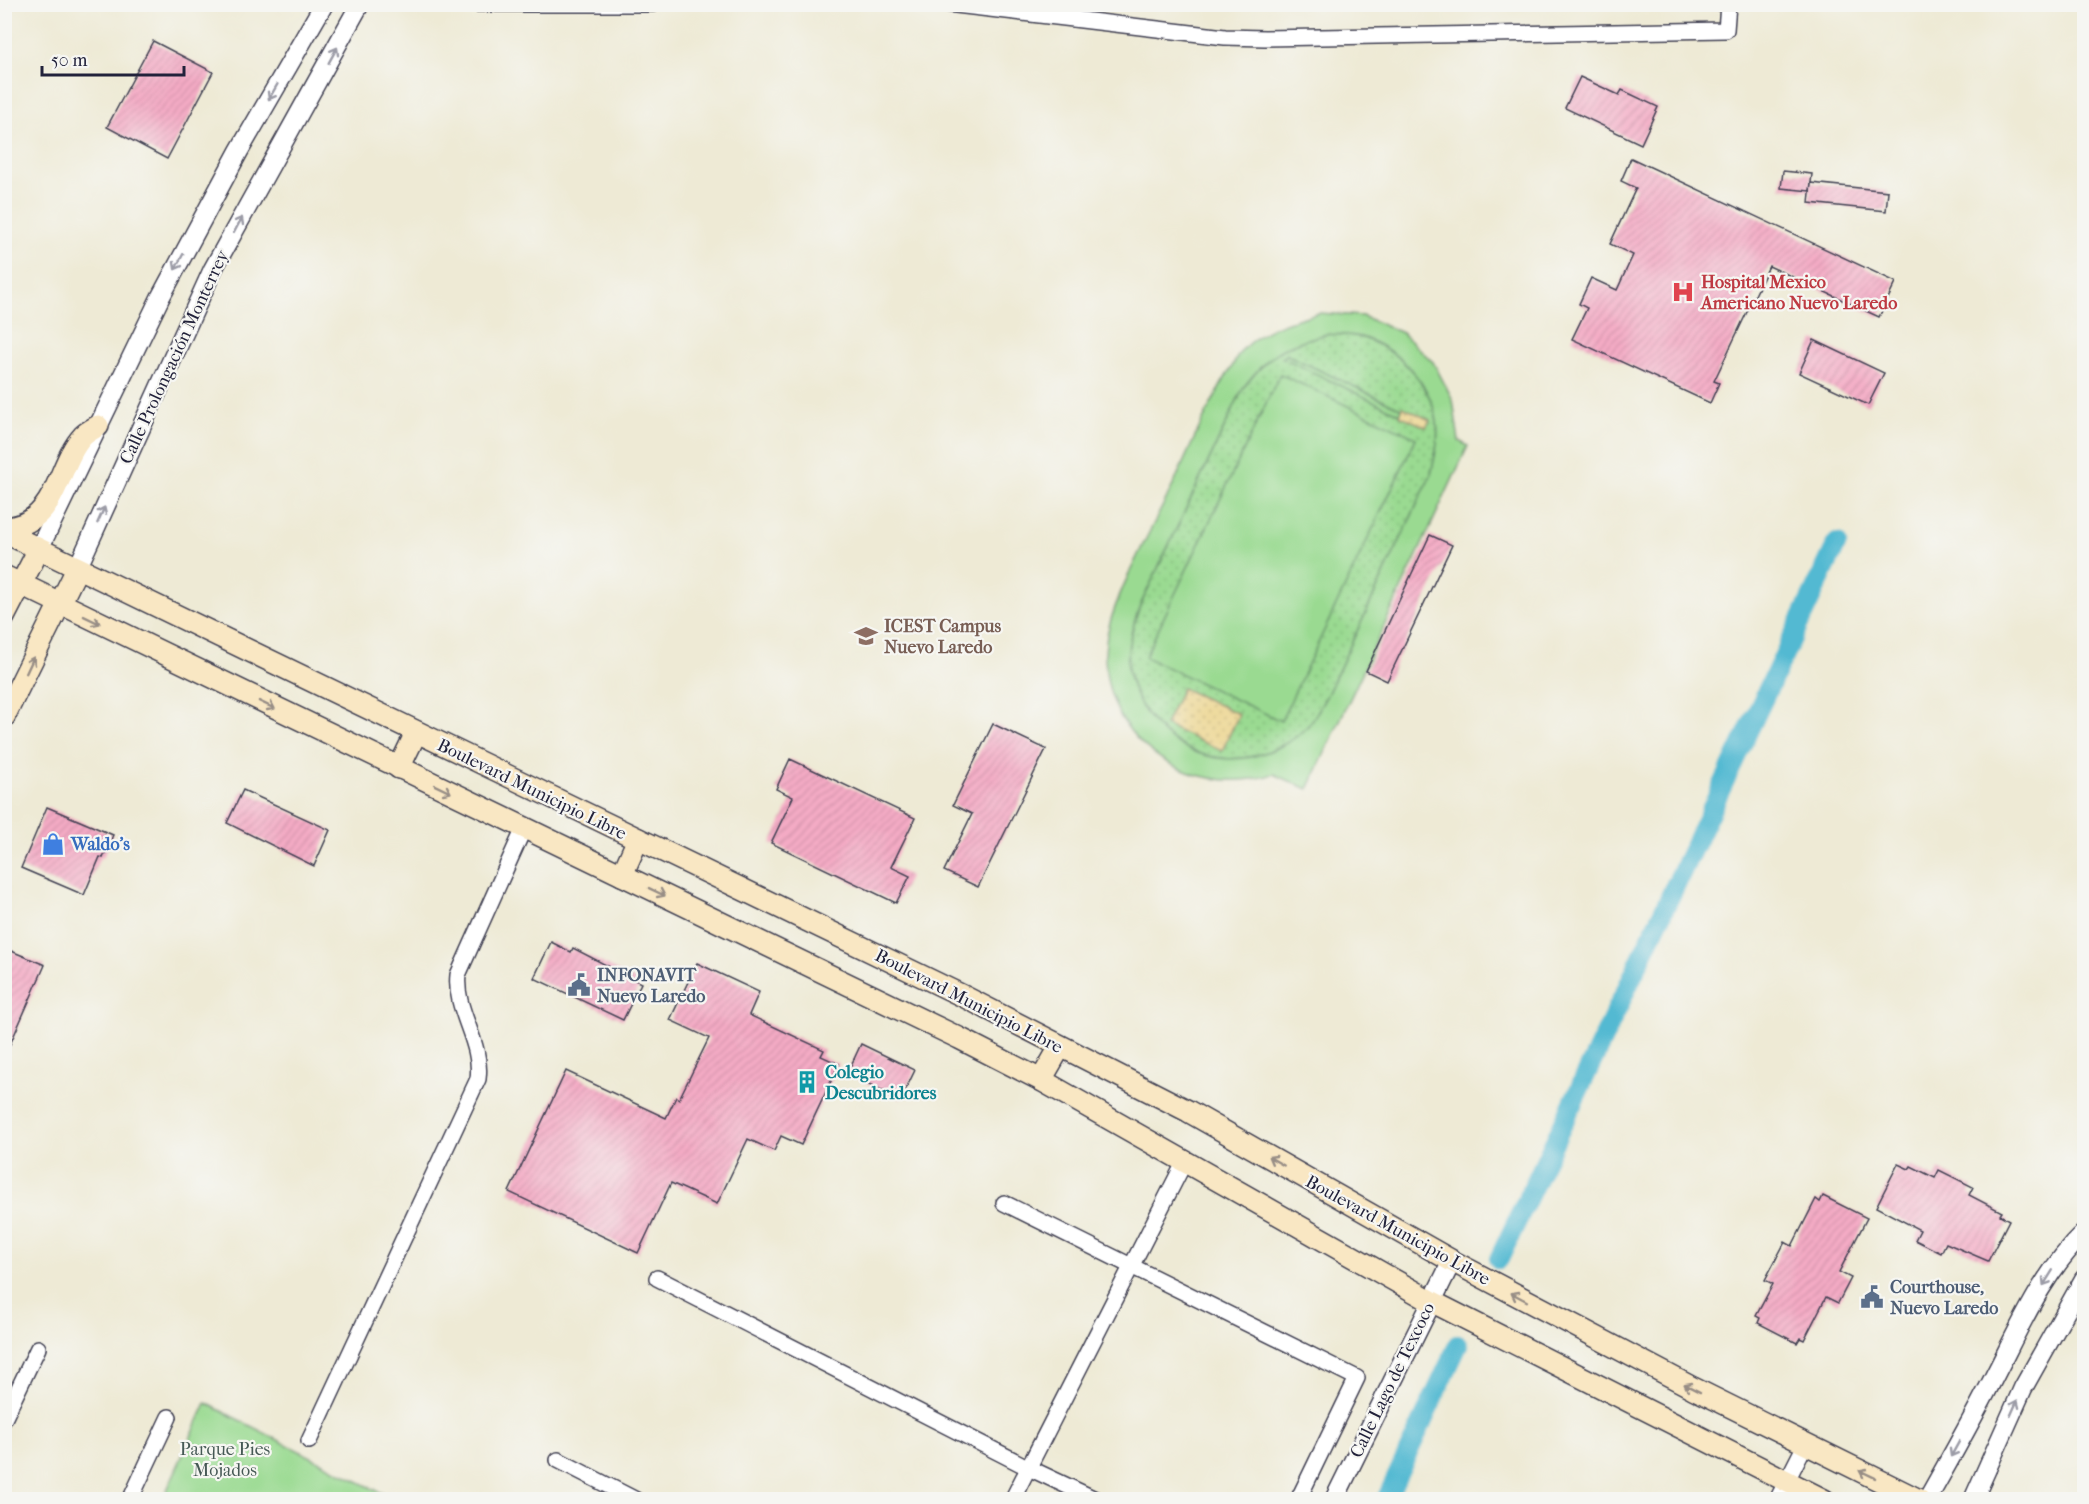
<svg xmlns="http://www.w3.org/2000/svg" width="2089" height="1504" font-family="'IM FELL French Canon',serif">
	<defs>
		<pattern id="grass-dots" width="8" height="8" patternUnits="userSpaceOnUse" patternTransform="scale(1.5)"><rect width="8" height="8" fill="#9ada91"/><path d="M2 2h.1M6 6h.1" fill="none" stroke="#84bb7e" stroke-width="1.8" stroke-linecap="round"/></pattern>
		<pattern id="sand-dots" width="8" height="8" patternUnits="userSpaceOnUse" patternTransform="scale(1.5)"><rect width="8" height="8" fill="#eeda9e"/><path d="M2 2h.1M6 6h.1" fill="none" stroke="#ccbb89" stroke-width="1.8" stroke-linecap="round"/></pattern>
		<pattern id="building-hatch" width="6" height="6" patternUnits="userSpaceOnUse" patternTransform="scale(1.5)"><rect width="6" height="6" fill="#f4abc5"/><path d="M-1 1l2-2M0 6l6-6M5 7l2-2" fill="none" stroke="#d193aa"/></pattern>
	</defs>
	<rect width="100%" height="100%" fill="#f6f6f2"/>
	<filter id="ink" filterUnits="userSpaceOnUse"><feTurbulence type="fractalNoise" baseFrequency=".0167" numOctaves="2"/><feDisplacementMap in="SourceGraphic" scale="12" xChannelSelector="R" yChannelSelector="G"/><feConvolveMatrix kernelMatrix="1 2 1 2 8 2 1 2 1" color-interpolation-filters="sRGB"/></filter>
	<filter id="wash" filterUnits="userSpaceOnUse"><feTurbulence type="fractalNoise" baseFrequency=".008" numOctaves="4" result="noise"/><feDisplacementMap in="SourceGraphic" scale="24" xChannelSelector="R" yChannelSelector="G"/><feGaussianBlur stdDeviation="1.35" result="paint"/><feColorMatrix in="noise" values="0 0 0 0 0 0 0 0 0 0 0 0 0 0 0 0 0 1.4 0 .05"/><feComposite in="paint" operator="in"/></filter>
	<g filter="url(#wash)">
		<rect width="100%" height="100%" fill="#eeead5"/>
		<path fill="url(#grass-dots)" stroke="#5e7e66" stroke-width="1.5" d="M1327,334C1338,335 1353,334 1363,338C1405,353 1443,396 1437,443C1436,454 1433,464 1431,475L1327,695C1322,704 1317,714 1311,722C1301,735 1285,745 1270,751C1209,776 1144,738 1129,675C1124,652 1132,629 1139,608L1243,388C1271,352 1283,344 1327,334Z"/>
		<g fill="url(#sand-dots)" stroke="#887e6c" stroke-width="1.5">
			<path d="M1403,407L1430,420L1426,427L1399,415Z"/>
			<path d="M1182,688L1239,714L1222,751L1165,725Z"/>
		</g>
		<g fill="#9ada91" stroke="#5e7e66" stroke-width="1.5" fill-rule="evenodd">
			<path d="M1319,313L1362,316L1402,333L1433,362L1453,400L1459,441L1468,446L1308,789L1274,774C1188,801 1095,736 1106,642C1111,598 1156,522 1176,479C1192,443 1208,407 1228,373C1233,366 1237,356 1242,350C1262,328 1292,320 1319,313ZM1327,334C1338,335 1353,334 1364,338C1405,353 1443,396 1437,443C1436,454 1433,464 1431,475L1327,695C1322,704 1317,714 1311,722C1301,735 1285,745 1270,751C1209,776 1144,738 1129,675C1124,652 1132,629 1139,608L1243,388C1271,352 1283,344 1327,334Z"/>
			<path d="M1285,354L1402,409L1400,414L1283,358Z"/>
			<path d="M1280,374L1416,438L1281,721L1145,657Z"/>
			<path d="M206,1403L393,1499H163Z"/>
		</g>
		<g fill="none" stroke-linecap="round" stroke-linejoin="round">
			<g stroke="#53b9d2" stroke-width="20">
				<path d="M1499,1259L1837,543"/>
				<path d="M1386,1500L1458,1345"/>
			</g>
		</g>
		<g id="blocks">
			<g fill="url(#building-hatch)">
				<path d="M153,41L213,72L167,159L107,127Z"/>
				<path d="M1580,77L1619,95L1622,90L1658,107L1641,144L1565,108Z"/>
				<path d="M1631,158L1896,282L1879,317L1769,266L1714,381L1719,383L1710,403L1572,339L1587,308L1579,304L1591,278L1617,290L1633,255L1610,244L1636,188L1621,181Z"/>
				<path d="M1783,171L1812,174L1810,191L1781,188Z"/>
				<path d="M1811,183L1888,191L1886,211L1809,203Z"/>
				<path d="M1814,340L1884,373L1868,405L1799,373Z"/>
				<path d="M1430,535L1452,545L1387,681L1366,671Z"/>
				<path d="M993,724L1046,749L978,887L944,871L972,814L953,805Z"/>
				<path d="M790,759L915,818L891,867L910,876L896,903L771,843L793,797L776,789Z"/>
				<path d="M243,790L330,830L314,866L227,823Z"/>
				<path d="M47,807L113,835L103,858L100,857L84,895L21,868Z"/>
				<path d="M551,942L571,952L573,948L641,983L623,1020L534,978Z"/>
				<path d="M4,948L45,965L4,1058Z"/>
				<path d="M697,963L759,992L749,1015L824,1050L821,1056L839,1064L801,1145L781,1136L774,1151L748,1139L717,1204L671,1183L638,1253L509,1192L566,1071L666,1118L676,1097L679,1099L709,1038L670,1020Z"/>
				<path d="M861,1044L915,1070L901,1099L847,1074Z"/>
				<path d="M1898,1164L1909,1169L1911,1166L1935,1178L1939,1170L1973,1187L1969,1195L2002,1212L2000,1215L2009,1220L1988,1261L1946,1243L1941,1253L1915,1240L1920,1230L1876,1207Z"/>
				<path d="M1823,1196L1867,1218L1839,1272L1851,1278L1838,1303L1826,1297L1804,1340L1800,1338L1797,1343L1758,1323L1760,1318L1756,1316L1773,1284L1765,1280L1785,1242L1792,1246L1816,1199L1820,1202Z"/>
			</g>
		</g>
	</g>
	<g filter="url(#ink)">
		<use href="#blocks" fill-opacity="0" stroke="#414052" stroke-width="1.5"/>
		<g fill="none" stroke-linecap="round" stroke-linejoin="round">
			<g stroke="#414052" stroke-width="18">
				<g id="minor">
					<path d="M452,4H653"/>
					<path d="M947,4L1225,37L1265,38L1726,30L1728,4"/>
					<path d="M1004,1203L1357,1378L1298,1500"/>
					<path d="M657,1278L1029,1468L1097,1500"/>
					<path d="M4,1419L38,1348"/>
					<path d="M309,1441L478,1079C483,1042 454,1011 458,975L524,828"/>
					<path d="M558,1460L636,1500"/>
					<path d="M130,1500L169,1417"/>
					<path d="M1012,1500L1184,1163"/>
					<path d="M1777,1500L1806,1443"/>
				</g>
			</g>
			<g stroke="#414052" stroke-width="21">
				<g id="tertiary">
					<path d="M39,549L160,298L239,151L324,4"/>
					<path d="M77,569L213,269L360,4"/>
					<path d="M1334,1500L1452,1261"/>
					<path d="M1927,1500C1951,1457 1975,1415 1997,1371C2022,1322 2044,1272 2084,1233"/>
					<path d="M1973,1500L2023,1388L2084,1279"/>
				</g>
			</g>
			<g stroke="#414052" stroke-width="24">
				<g id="secondary">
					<path d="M4,529C12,527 20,526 27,522C59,505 60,461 83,436C87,432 93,429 98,426"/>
					<path d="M4,532L965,997L1188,1111L1452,1261L1693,1388L1919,1500"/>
					<path d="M4,576L959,1038L1041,1080L1431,1301L1824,1500"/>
					<path d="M4,617L39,549"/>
					<path d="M4,717L77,569"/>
					<path d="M399,768L416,733"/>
					<path d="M622,875L638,839"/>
					<path d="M1041,1080L1060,1047"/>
				</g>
			</g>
			<use href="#minor" stroke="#fff" stroke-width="15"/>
			<use href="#tertiary" stroke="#fff" stroke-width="18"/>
			<use href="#secondary" stroke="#f9e7c3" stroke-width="21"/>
		</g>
		<defs><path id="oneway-shaft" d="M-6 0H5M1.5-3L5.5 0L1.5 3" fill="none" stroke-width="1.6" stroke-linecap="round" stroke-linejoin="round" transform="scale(1.5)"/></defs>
		<g stroke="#9c9ca7">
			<use href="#oneway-shaft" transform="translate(333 55) rotate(-61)"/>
			<use href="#oneway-shaft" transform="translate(273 92) rotate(120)"/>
			<use href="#oneway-shaft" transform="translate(238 225) rotate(-62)"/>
			<use href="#oneway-shaft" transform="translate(179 262) rotate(118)"/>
			<use href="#oneway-shaft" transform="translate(101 515) rotate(-66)"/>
			<use href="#oneway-shaft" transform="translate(2048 1278) rotate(122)"/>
			<use href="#oneway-shaft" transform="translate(2014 1408) rotate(-66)"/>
			<use href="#oneway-shaft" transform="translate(1955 1449) rotate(119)"/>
		</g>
		<g stroke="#988e86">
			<use href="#oneway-shaft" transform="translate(92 620) rotate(26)"/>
			<use href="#oneway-shaft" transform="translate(30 665) rotate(-65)"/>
			<use href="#oneway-shaft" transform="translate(267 705) rotate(26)"/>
			<use href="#oneway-shaft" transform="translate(443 789) rotate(26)"/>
			<use href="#oneway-shaft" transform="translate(657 892) rotate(26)"/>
			<use href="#oneway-shaft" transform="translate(1276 1161) rotate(-150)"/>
			<use href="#oneway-shaft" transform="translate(1519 1297) rotate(-152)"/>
			<use href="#oneway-shaft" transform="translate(1692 1388) rotate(-153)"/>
			<use href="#oneway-shaft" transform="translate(1867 1474) rotate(-154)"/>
		</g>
	</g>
	<defs>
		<g id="hospital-bare" transform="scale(1.8)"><path d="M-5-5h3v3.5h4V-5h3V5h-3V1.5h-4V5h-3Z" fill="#e0444e" stroke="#f6f6f2" stroke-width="2.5" paint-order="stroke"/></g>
		<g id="university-bare" transform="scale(1.8)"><path d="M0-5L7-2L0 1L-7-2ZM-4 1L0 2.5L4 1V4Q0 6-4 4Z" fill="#8d6e63" stroke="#f6f6f2" stroke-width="2.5" paint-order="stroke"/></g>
		<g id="shop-bare" transform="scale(1.8)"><path d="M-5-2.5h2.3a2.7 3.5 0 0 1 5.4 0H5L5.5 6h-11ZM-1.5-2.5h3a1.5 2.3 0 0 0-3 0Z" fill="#3f7fe0" stroke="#f6f6f2" stroke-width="2.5" paint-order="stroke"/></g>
		<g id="civic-bare" transform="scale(1.8)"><path d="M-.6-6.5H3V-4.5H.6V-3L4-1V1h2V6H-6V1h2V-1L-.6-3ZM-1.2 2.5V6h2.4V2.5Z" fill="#5c6f8a" stroke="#f6f6f2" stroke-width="2.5" paint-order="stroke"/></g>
		<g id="building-bare" transform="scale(1.8)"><path d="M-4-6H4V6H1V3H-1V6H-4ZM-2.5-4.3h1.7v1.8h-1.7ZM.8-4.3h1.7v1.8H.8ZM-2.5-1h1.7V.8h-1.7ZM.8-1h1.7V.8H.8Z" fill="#0f9aa8" stroke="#f6f6f2" stroke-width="2.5" paint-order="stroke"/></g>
	</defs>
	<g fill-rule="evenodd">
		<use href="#hospital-bare" x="1683" y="292"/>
		<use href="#university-bare" x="866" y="636"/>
		<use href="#shop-bare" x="53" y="844"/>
		<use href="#civic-bare" x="579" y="985"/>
		<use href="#building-bare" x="807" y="1082"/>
		<use href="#civic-bare" x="1872" y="1297"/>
	</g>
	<g text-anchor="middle" stroke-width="4.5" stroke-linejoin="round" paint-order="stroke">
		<g font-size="18" font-weight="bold" fill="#be3a42" stroke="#f6f6f2" text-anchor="start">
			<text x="1701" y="288">Hospital Mexico<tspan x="1701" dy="21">Americano Nuevo Laredo</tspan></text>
		</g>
		<g font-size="18" fill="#22223b" stroke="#f6f6f2">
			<text transform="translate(174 357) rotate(-65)" y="6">Calle Prolongación Monterrey</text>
			<text transform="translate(532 789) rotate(26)" y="6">Boulevard Municipio Libre</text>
			<text transform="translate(969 1001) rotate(27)" y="6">Boulevard Municipio Libre</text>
			<text transform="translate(1398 1230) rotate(29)" y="6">Boulevard Municipio Libre</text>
			<text transform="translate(1392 1380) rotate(-64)" y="6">Calle Lago de Texcoco</text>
		</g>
		<g font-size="18" font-weight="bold" fill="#785e54" stroke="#f6f6f2" text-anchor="start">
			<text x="884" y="632">ICEST Campus<tspan x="884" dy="21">Nuevo Laredo</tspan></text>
		</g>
		<g font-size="18" font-weight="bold" fill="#366cbe" stroke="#f6f6f2" text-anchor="start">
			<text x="71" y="850">Waldo's</text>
		</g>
		<g font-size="18" font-weight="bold" fill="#4e5e75" stroke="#f6f6f2" text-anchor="start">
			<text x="597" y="981">INFONAVIT<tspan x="597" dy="21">Nuevo Laredo</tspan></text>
			<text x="1890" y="1293">Courthouse,<tspan x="1890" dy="21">Nuevo Laredo</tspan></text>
		</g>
		<g font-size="18" font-weight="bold" fill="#0d838f" stroke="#f6f6f2" text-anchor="start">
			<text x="825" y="1078">Colegio<tspan x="825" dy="21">Descubridores</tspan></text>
		</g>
		<g font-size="18" fill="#465955" stroke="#f6f6f2">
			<text x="225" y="1455">Parque Pies<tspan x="225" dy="21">Mojados</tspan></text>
		</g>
	</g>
	<rect width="2089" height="1504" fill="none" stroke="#f6f6f2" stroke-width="24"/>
	<path d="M42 66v9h142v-9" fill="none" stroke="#22223b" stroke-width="3"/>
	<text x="51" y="66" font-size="18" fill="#22223b" stroke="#f6f6f2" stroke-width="4.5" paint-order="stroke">50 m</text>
</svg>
